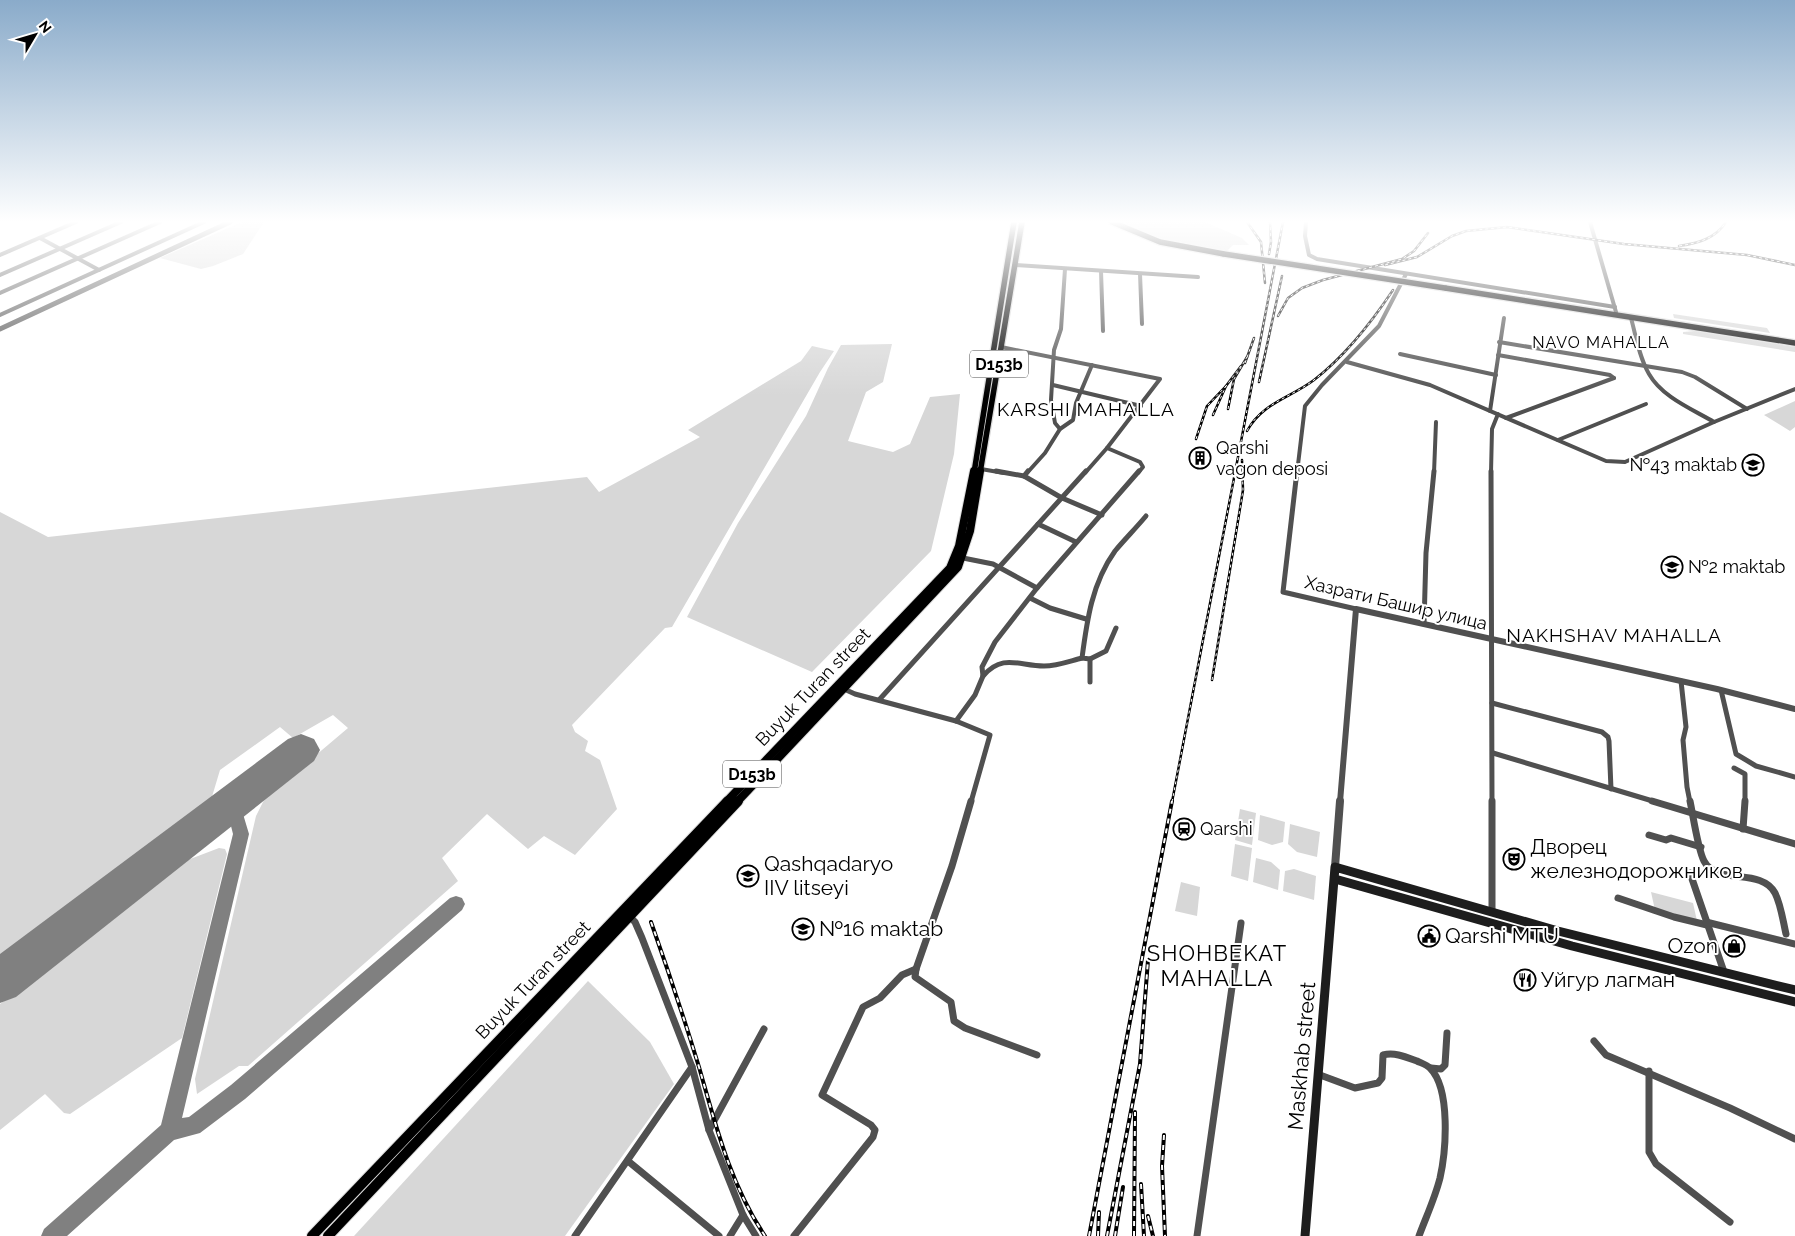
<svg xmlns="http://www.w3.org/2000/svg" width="1795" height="1236" font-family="Raleway,sans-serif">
	<rect width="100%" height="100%" fill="#fff"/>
	<g fill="#d7d7d7">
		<path d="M242,222H264L243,254L213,266L201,269L160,258Z"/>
		<path d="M1124,222H1205L1242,238L1249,245H1233L1227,251C1192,246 1155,242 1124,222Z"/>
		<path d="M1673,314L1767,328L1770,333L1674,318Z"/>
		<path d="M1695,331L1795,347V352L1683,334V332Z"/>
		<path d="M892,344L883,382L866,392L848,441L893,452L910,444L930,397L960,394L954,454L931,551L812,672L687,617L738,523L806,416L828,368L841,345Z"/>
		<path d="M812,346L834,351L820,372L672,627L665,628L572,725L575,732L588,741L585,751L600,760L617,809L575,855L544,836L528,849L487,814L442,858L458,881L248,1066H239L197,1094L195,1079L256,816L263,802L270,794L348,728L333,715L293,738L280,727L220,770L211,800L0,959V512L48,537L587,477L599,492L700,437L688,430L801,361Z"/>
		<path d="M1795,401V427L1790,431L1764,415Z"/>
		<path d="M1240,809L1256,813L1252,845L1235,840Z"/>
		<path d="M1260,815L1285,822L1283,842L1272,845L1258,840Z"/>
		<path d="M1290,824L1320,832L1317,857L1297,852L1288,844Z"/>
		<path d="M1235,844L1252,848L1248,881L1231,876Z"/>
		<path d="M219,848L225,849L227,854L182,1038L70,1114L64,1113L45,1094L0,1130V1004L185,861Z"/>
		<path d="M1256,858L1271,862L1280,870L1278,890L1253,882Z"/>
		<path d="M1294,869L1316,876L1314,900L1283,891L1285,871Z"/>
		<path d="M1181,882L1200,887L1197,916L1175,911Z"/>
		<path d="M1651,892L1693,903L1697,921L1655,910Z"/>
		<path d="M588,981L650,1042L674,1084L565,1236H354Z"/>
	</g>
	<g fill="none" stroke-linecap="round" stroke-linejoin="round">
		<path fill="#808080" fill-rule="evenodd" d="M222,812H237L243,814L249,834L182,1118L189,1117L231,1085L450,898L456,896L462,898L465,904L462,910L245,1099L200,1133L174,1140L67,1236H41L44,1229L161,1125L233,834L231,826H222L203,833L197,831L195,826L197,821Z"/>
		<path fill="#808080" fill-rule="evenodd" d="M301,734L314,739L320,750L314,761L16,997L0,1003V954L288,739Z"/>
		<g stroke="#dbdbdb" stroke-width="8">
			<g id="primary-far2">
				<path d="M1112,222L1160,242L1224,254"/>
				<path d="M1445,288L1795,343"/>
				<path d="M974,473L1014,222"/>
				<path d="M980,473L1022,222"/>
			</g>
		</g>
		<g stroke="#dbdbdb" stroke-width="10">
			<g id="primary-far1">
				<path d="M726,802L950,568L959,546L974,471"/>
				<path d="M737,802L958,567L970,531L980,471"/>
			</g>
		</g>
		<g stroke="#dbdbdb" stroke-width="12">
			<g id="primary">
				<path d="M312,1236L728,801"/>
				<path d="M328,1236L738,801"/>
			</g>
		</g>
		<g stroke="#505050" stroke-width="4">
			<path d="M1306,222L1305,236L1309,255L1317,259L1615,307"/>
			<path d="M1590,222L1616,312"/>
			<path d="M40,238L99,270"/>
			<path d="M0,255L76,222"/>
			<path d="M1015,265L1198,277"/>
			<path d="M1101,271L1103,331"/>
			<path d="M1140,274L1142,324"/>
			<path d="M0,275L121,222"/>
			<path d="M0,293L160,222"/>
			<path d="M0,315L204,222"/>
			<path d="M1631,318C1636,336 1639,357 1649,374C1662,397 1692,409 1714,422"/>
			<path d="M1499,342L1682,372L1695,377L1747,409"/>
			<path d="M1001,347L1160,379L1107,448L1085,473"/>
			<path d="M1400,354L1496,375"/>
			<path d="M1498,355L1610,375L1614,378"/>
			<path d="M1347,362L1430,385L1606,461L1625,462L1714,422L1795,389"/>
			<path d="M1053,385L1141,406"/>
			<path d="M1490,411L1504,318"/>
			<path d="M1506,418L1614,378"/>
			<path d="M1060,429L1055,423L1051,400L1054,350L1061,329L1065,269"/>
			<path d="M1558,440L1646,404"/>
			<path d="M1107,448L1140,462L1143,467L1138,473"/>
			<path d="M981,469L1004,473"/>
			<path d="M1027,473L1045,453L1060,429L1073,420L1076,403L1092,365"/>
			<path d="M1297,473L1305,406L1322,385L1379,326L1406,274"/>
			<path d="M1434,473L1436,422"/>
			<path d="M1491,473L1492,429L1498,414"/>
		</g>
		<g stroke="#505050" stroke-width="5">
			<path d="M996,471L1024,476L1062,498L1102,515"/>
			<path d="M1297,471L1283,592L1356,609"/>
			<path d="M1491,471L1492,802"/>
			<path d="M1024,476L1028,471"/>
			<path d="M1038,524L1076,542"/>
			<path d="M963,558L993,564L1037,588"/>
			<path d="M1030,598L1050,608L1086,619"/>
			<path d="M1424,624L1426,553L1434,471"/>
			<path d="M1090,659L1106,651L1116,628"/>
			<path d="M983,676C1003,653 1019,666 1044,666C1057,666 1070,661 1082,658"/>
			<path d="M1681,681L1686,727L1683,740L1687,787L1690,802"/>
			<path d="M1090,682V659L1082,658C1087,620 1092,583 1115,551C1125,539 1136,528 1146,516"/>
			<path d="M844,689L855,694L956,721L990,735L971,802"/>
			<path d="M1721,690L1736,754L1756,766L1795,777"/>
			<path d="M879,700L1086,471"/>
			<path d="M1492,703L1602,732L1608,737L1609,741L1611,789"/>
			<path d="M956,721L975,695L983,676L982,667L995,642L1037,588L1139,471"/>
			<path d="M1493,753L1656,802"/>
			<path d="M1734,768L1745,774V802"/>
		</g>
		<g stroke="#505050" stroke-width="7">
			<path d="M971,801L952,866L916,969L915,977L951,1002L954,1021L965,1028L1037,1055"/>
			<path d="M1492,801V912"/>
			<path d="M1652,801L1795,844"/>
			<path d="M1690,801C1693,815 1698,850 1704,861C1717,886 1761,867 1775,893C1781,905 1783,921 1786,934"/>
			<path d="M1743,829L1745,801"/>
			<path d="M1649,835L1666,840L1671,838L1701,847"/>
			<path d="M1690,873L1724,972"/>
			<path d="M1618,898L1674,917L1707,925"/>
			<path d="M628,915L635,922L642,938L692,1067L709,1130L743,1215L756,1236"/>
			<path d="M1706,922L1795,944"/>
			<path d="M1594,1041L1606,1055L1730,1108L1795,1139"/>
			<path d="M1431,1068L1441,1069L1445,1065L1447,1033"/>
			<path d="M1649,1071V1152L1656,1164L1730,1222"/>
			<path d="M1320,1075L1355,1088L1378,1083L1382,1078L1383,1055C1395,1052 1406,1057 1417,1061C1421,1063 1427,1065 1430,1068C1451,1089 1446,1151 1440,1178C1435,1198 1426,1217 1419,1236"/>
			<path d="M709,1130L764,1029"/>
			<path d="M628,1161L719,1236"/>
			<path d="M575,1236L692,1067"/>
			<path d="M730,1236L743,1215"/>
			<path d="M794,1236L873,1137L875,1130L871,1125L822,1095L863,1007L880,998L902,975L916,969"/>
			<path d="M1197,1236L1241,923"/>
		</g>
		<path stroke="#505050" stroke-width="5" d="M0,329L230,222"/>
		<path stroke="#505050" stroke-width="6" d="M1340,802L1356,609L1717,689L1795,709"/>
		<path stroke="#505050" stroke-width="8" d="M1335,867L1340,801"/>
		<g stroke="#1d1d1d" stroke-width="9">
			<path d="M1335,879L1572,946L1795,1002"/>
			<path d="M1305,1236L1335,867L1558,931L1795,990"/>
		</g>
		<use href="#primary-far2" stroke="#000" stroke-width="5.5"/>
		<use href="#primary-far1" stroke="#000" stroke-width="8"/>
		<use href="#primary" stroke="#000" stroke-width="10"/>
		<g stroke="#000" stroke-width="2.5">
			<g id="rail-far1">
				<path d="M1247,222L1261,242L1265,283"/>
				<path d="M1679,246C1698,243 1715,239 1726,222"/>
				<path d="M1269,254L1271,242L1270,222"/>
				<path d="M1385,265L1417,257L1452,236L1466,231L1507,227L1624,244L1747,255L1795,265"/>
				<path d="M1278,316L1288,298L1302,288L1323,280L1402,259L1414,251L1428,233"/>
				<path d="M1245,363L1254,338"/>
				<path d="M1259,382L1282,276"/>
				<path d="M1228,409L1234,379L1247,357"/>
				<path d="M1213,415L1226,386L1241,366"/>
				<path d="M1247,431C1262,403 1290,398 1314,380C1345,356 1371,323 1393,290"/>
				<path d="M1196,439L1207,406L1226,386"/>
				<path d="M1212,680L1243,490L1242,460"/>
				<path d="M1172,802L1283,222"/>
			</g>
		</g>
		<g stroke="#000" stroke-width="4">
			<g id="rail">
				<path d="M651,922C668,970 684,1018 699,1067C716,1126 730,1184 765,1236"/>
				<path d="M1164,1135L1162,1166L1165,1236"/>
				<path d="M1141,1184L1144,1236"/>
				<path d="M1148,1216L1153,1236"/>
				<path d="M1089,1236L1172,801"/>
				<path d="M1098,1236L1099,1212"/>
				<path d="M1107,1236L1140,1064L1148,960"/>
				<path d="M1115,1236L1123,1187"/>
				<path d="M1134,1236L1135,1112"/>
			</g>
		</g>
		<use href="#rail-far1" stroke="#fff" stroke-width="1" stroke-dasharray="3" stroke-linecap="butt"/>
		<use href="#rail" stroke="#fff" stroke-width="2" stroke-dasharray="5" stroke-linecap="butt"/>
		<g stroke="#dbdbdb" stroke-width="8" stroke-linecap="butt">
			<path id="primary-bridge" d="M1224,254L1445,288"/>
		</g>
		<use href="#primary-bridge" stroke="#000" stroke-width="5.5"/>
	</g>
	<linearGradient id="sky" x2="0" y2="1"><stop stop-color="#8aabca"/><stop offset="0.56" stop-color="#fff"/><stop offset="1" stop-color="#fff" stop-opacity="0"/></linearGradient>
	<rect width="1795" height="396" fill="url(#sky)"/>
	<defs>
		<g id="building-ring" transform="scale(1.125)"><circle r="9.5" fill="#fff" stroke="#000" stroke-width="1.5"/><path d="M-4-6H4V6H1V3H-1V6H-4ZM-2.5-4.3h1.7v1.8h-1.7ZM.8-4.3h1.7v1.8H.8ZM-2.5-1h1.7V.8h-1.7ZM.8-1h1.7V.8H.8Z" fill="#000"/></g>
		<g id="school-ring" transform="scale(1.125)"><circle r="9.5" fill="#fff" stroke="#000" stroke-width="1.5"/><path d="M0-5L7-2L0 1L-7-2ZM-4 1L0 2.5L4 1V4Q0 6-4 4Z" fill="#000"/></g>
		<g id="station-ring" transform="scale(1.125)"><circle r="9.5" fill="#fff" stroke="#000" stroke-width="1.5"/><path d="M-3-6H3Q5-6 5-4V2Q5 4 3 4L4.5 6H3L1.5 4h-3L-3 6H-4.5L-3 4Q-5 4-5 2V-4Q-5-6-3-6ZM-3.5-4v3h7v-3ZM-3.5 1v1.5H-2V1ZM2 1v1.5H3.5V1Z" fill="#000"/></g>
		<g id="theatre-ring" transform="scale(1.125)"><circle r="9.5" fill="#fff" stroke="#000" stroke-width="1.5"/><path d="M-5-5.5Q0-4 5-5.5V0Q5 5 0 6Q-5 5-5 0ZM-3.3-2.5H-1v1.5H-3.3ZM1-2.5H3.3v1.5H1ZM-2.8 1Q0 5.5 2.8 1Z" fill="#000"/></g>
		<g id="university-ring" transform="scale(1.125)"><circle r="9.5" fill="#fff" stroke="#000" stroke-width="1.5"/><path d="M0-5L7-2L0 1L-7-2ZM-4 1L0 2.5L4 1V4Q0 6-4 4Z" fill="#000"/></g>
		<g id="civic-ring" transform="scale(1.125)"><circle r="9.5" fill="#fff" stroke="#000" stroke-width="1.5"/><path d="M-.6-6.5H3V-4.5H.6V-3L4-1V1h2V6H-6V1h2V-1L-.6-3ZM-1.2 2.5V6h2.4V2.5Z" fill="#000"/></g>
		<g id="shop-ring" transform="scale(1.125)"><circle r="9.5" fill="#fff" stroke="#000" stroke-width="1.5"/><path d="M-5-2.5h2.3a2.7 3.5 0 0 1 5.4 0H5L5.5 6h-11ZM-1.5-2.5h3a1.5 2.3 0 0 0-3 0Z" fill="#000"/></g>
		<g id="restaurant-ring" transform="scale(1.125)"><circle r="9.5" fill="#fff" stroke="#000" stroke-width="1.5"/><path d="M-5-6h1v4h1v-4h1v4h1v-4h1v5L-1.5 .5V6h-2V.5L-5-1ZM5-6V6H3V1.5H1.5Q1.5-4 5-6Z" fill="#000"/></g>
	</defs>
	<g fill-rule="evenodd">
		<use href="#building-ring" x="1200" y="458"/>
		<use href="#school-ring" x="1753" y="465"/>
		<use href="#school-ring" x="1672" y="567"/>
		<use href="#station-ring" x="1184" y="829"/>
		<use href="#theatre-ring" x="1514" y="859"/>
		<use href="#university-ring" x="748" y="876"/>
		<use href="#school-ring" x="803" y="929"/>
		<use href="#civic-ring" x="1429" y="936"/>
		<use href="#shop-ring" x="1734" y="946"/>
		<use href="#restaurant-ring" x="1525" y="980"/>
	</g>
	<g text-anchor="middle" stroke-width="4" stroke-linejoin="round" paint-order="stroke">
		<g font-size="16" letter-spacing="1" fill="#000" stroke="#fff">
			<text x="1601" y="348">NAVO MAHALLA</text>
		</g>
		<g fill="#fff" stroke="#4c4c4c" stroke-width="1">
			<rect x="970" y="350.5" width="58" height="27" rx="4"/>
			<rect x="723" y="760.5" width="58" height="27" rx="4"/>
		</g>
		<g font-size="16" font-weight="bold" fill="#000">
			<text x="999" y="370">D153b</text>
			<text x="752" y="780">D153b</text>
		</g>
		<g font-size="18" fill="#000" stroke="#fff" text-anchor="start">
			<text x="1216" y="454">Qarshi<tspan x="1216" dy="21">vagon deposi</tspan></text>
			<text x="1737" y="471" text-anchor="end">№43 maktab</text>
			<text x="1688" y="573">№2 maktab</text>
			<text x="1200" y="835">Qarshi</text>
		</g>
		<g font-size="18" fill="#000" stroke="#fff">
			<text transform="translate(1396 603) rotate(13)" y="6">Хазрати Башир улица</text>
			<text transform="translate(813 687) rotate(-46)" y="6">Buyuk Turan street</text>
			<text transform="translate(533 980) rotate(-46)" y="6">Buyuk Turan street</text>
		</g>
		<g font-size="19" letter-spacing="1" fill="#000" stroke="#fff">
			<text x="1086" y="416">KARSHI MAHALLA</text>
			<text x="1614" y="642">NAKHSHAV MAHALLA</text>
		</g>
		<g font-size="21" fill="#000" stroke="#fff" text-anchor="start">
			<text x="1530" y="854">Дворец<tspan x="1530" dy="24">железнодорожников</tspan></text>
			<text x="764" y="871">Qashqadaryo<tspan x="764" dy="24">IIV litseyi</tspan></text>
			<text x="819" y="936">№16 maktab</text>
			<text x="1445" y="943">Qarshi MTU</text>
			<text x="1718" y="953" text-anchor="end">Ozon</text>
			<text x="1541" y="987">Уйгур лагман</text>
		</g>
		<g font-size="21" fill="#000" stroke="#fff">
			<text transform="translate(1302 1056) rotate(-85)" y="7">Maskhab street</text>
		</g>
		<g font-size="22" letter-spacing="1" fill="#000" stroke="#fff">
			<text x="1217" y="961">SHOHBEKAT<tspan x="1217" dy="25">MAHALLA</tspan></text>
		</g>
	</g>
	<g transform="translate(35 35) rotate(52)" stroke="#ffffff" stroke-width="4" paint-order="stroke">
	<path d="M0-4L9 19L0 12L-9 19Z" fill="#000000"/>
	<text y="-8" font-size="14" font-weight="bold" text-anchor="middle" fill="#000000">N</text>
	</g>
</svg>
